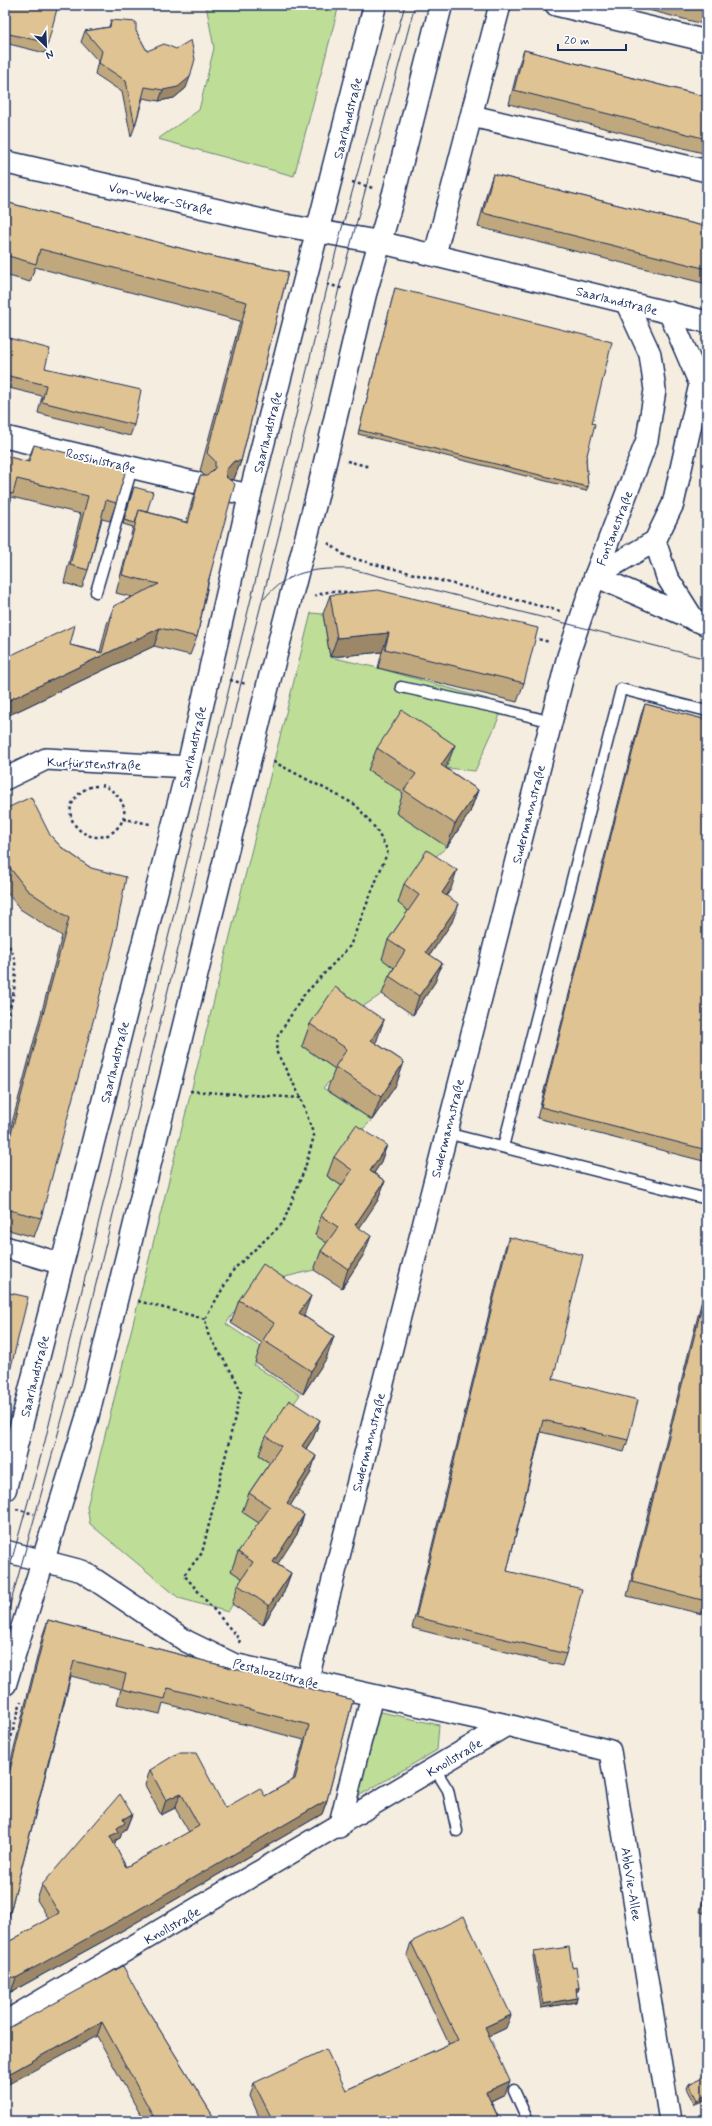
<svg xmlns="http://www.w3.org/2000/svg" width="712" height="2126" font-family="Mynerve,sans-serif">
	<rect width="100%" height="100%" fill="#f5eddf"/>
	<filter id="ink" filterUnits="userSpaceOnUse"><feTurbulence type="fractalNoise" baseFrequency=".025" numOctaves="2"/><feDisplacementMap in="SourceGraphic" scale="8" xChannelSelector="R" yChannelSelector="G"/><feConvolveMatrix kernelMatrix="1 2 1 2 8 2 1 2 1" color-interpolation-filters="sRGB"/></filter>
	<g filter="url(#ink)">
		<g fill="#bede97" stroke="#6c867a">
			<path d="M206,5H339L294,176L158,139L199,110L214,48Z"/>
			<path d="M311,613L323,614L330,657L378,668L505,704L475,771L446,768L394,733L407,796L447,847L420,869L412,913L398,970L382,994L302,1046L339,1072L323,1088L372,1120L349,1143L327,1176L346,1189L315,1234L331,1246L314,1270L252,1285L226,1324L264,1349L254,1365L300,1395L282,1419L259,1455L274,1465L263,1526L231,1571L247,1581L228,1612L179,1598L90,1524L87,1507Z"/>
			<path d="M381,1712L439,1725L437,1750L355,1798L375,1714Z"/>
		</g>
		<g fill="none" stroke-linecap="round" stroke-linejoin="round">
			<g stroke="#1b2f5e" stroke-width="13">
				<g id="lane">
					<path d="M96,592L132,468"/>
					<path d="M401,687L498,708L552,722"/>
					<path d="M446,1133L707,1199"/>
					<path d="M503,1147L621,689L707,711"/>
					<path d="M435,1769L448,1790L457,1831"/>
					<path d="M514,2090L528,2121"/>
				</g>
			</g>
			<g stroke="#1b2f5e" stroke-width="24">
				<g id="street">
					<path d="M556,5L707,41"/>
					<path d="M472,116L707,171"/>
					<path d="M379,242L707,322"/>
					<path d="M435,254L500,5"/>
					<path d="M5,437L197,483"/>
					<path d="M231,491L250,495"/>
					<path d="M655,541L667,577L694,620"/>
					<path d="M595,576L655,541L673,504L700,384L669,312"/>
					<path d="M595,576L707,625"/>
					<path d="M5,779L46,759L188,767"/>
					<path d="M5,1247L62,1264"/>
					<path d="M5,1551L82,1571L186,1641L233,1664L507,1725L610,1751L670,2121"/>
					<path d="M307,1682L568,656L595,576L647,440L655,390L650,354L626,302"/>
					<path d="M339,1827L372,1696"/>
					<path d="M5,2022L507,1725"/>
				</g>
			</g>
			<g stroke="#1b2f5e" stroke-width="25">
				<path id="secondary" d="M5,162L277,224L379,242"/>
			</g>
			<g stroke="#1b2f5e" stroke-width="25">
				<g id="primary">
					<path d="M5,1489L188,767L250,495L375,5"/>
					<path d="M5,1684L87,1418L268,685L316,500L365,294L394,193L441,5"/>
				</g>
			</g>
			<g stroke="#1b2f5e" stroke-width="2.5" stroke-dasharray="3 3" stroke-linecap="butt">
				<path d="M352,182L373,188"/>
				<path d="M327,284L344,289"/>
				<path d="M347,461L370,467"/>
				<path d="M328,543L347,557L560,611"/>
				<path d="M314,596L331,591L360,593"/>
				<path d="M533,638L550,642"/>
				<path d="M230,680L246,684"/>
				<path d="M97,786C89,786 83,790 78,795C53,820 96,855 119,826C132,810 119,792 102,785"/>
				<path d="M123,819L150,824"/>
				<path d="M5,941C25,963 12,998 6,1024"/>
				<path d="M5,1052L8,1040L5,1023"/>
				<path d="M190,1091L301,1098"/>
				<path d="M138,1301L205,1319"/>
				<path d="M16,1509L34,1514"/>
				<path d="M239,1643L240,1640L184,1575L202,1553L241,1392L235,1378L208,1334L205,1319L234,1269L283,1223L305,1168L314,1136L301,1098L276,1051L278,1036L303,996L350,946L388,851L376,829L356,805L272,761"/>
				<path d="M5,1760L21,1701"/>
			</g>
			<use href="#lane" stroke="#fff" stroke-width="10"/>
			<use href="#street" stroke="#fff" stroke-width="21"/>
			<use href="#secondary" stroke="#fff" stroke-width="22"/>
			<use href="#primary" stroke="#fff" stroke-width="22"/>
			<g stroke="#1b2f5e" stroke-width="1">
				<path d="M264,599C287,570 316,568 351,569L707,659"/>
				<path d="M5,1584L45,1441L340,235L405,5"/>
				<path d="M5,1623L68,1398L204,843L241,683L314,397L339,288L415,5"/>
			</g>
		</g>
		<g fill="#c0a87e" stroke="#1b2f5e">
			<path d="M5,5L48,43L45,53L5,43Z"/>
			<path d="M629,5H707V25Z"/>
			<path d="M111,20L136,31L147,51L186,88L174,98L159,101L143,98L135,126L131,137L122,92L95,74L98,61L81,42L85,31L109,27Z"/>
			<path d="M524,50L707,97V154L509,104L519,64Z"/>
			<path d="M493,174L707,227V284L478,227L488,188Z"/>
			<path d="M5,202L210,256L288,272L241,461L234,479L230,480L197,637L190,655L154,646L5,717L70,645L100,652L107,624L114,606L132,597L116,593L133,527L123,524L132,491L147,512L186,522L194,495L200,476H205L200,471L240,321L35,267L30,282L5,275Z"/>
			<path d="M395,288L592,423L586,459L588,487L586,491L358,434Z"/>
			<path d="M5,337L45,368L134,425L130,436L38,413L42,396L5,387Z"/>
			<path d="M34,445L116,503L110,521L102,519L88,570L82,588L64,583L81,514L12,497L7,512L5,511V456L27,462Z"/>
			<path d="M330,595L524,683L517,702L378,668L382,652L330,657L323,614Z"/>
			<path d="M645,704L707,720V1162L537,1118L641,715Z"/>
			<path d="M377,748L446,768L478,790L470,812L447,847L396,813L403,793L368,770Z"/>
			<path d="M5,809L50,835L61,847L91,868L41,1218L34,1237L5,1229V1149L62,936L20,909L5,890Z"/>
			<path d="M404,884L451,889L446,896L452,922L430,955L442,963L435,982L413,1015L382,994L389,976L394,968L382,959L388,940L408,911L398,903Z"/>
			<path d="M310,1024L376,1043L404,1062L396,1085L372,1120L327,1090L335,1069L302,1046Z"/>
			<path d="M387,1145L380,1164L374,1173L385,1181L378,1200L359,1227L364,1254L342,1288L314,1270L321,1251L327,1243L315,1235L321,1216L342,1186L327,1176L334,1157Z"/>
			<path d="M509,1237L553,1379L628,1440L624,1452L541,1432L507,1571L566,1654L562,1666L412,1628L505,1248Z"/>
			<path d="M707,1280V1599L702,1614L627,1596Z"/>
			<path d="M239,1300L304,1316L334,1336L326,1359L303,1394L255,1362L262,1343L231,1323Z"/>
			<path d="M320,1420L313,1438L306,1449L316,1456L310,1474L290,1506L304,1515L297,1534L277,1564L291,1573L284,1592L263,1625L232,1604L238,1585L243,1579L231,1571L238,1552L259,1523L242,1512L249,1493L270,1462L259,1455L266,1436Z"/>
			<path d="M48,1620L353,1700L327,1800L322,1814L118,1933L11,1992L5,1991V1944L49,1919L37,1900L42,1885L132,1814L126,1829L122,1832L120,1838L116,1840L114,1844L126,1867L189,1832L175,1808L161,1815L145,1785L150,1770L225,1808L265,1796L293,1780L304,1740L163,1703L160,1714L117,1704L121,1689L71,1676L5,1932V1784L43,1634Z"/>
			<path d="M707,1883V1914L700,1912Z"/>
			<path d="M411,1942L506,2028L489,2036L505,2094L491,2101L500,2121H261L250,2096L254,2083L346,2090L449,2044L407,1955Z"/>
			<path d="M534,1952L572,1967L579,1988L578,1991L576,1992L577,1998L576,2002L541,2008L533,1956Z"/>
			<path d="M142,2001L216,2121H144L97,2036L5,2030Z"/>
			<path d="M707,2075V2099L695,2104L687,2088L689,2084Z"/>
		</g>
		<g fill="#9c8867" stroke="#1b2f5e">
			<path d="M190,77L186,88L174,98L159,101L163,90Z"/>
			<path d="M234,461H241L234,479L227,480L226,470Z"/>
			<path d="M160,628L154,646L5,717V702Z"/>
			<path d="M389,633L382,652L330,657L337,638Z"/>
			<path d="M455,745L446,768L433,788L441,765Z"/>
			<path d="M478,790L470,812L447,847L455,824Z"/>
			<path d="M457,870L451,889L435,912L442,893Z"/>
			<path d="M459,904L452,922L419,971L426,952Z"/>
			<path d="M442,963L435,982L413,1015L419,996Z"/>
			<path d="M384,1020L376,1043L363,1063L371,1040Z"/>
			<path d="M404,1062L396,1085L372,1120L381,1097Z"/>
			<path d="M387,1145L380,1164L363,1189L370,1171Z"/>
			<path d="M385,1181L378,1200L349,1244L355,1225Z"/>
			<path d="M371,1236L364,1254L342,1288L348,1269Z"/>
			<path d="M311,1296L303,1318L299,1313Z"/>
			<path d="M334,1336L326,1359L303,1394L311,1371Z"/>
			<path d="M320,1420L313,1438L295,1465L302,1446Z"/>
			<path d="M316,1456L310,1474L280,1522L287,1503Z"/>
			<path d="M304,1515L297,1534L267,1581L273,1562Z"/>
			<path d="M291,1573L284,1592L263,1625L269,1606Z"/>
			<path d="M181,1793L175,1808L161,1815L166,1800Z"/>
			<path d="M327,1800L322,1814L118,1933L11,1992L16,1978Z"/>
			<path d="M132,1814L126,1829L122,1832L120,1838L116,1840L114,1846L110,1836L123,1819Z"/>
			<path d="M576,1988H579L578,1991L574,1992Z"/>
			<path d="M577,1998L576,2002L541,2008L543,2004Z"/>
			<path d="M511,2015L506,2028L481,2040L485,2027Z"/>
			<path d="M102,2022L97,2036L5,2086V2076Z"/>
			<path d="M510,2081L505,2094L482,2105L486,2092Z"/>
			<path d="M707,2095V2099L695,2104L697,2100Z"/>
		</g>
		<g fill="#dfc393" stroke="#1b2f5e">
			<path d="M5,5H58L48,43L5,33Z"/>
			<path d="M691,5H707V9Z"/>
			<path d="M111,20L136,22V31L147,51L164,44L176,49L191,40L195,59L190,77L178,87L163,90L145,87L135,126L126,81L99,63L102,51L85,31L110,27Z"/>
			<path d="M524,50L707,97V139L514,90Z"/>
			<path d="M493,174L707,227V269L483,213Z"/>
			<path d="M5,202L210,256L288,272L241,461H234L226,470V477L235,484L208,582L197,637L160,628L5,702V658L75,625L70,645L102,653L114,606L159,584L122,575L139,510L188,523L200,476H207L215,468V461L207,453L247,302L40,249L36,264L5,255Z"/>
			<path d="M395,288L612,342L592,423L595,424L586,459L588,487L359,430Z"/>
			<path d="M5,337L50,349L45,368L141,390L134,425L42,402L46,385L5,375Z"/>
			<path d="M34,445L125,467L124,469L126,470L116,503L106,500L88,570L70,565L88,496L17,479L13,494L5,492V456L29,462Z"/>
			<path d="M134,487L153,492L147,512L139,510L135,523L124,520Z"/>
			<path d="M378,590L538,628L524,683L385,649L389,633L337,638L330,595Z"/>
			<path d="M645,704L707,720V1150L541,1107Z"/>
			<path d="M402,710L455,745L441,765L478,790L455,824L404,790L416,774L377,748Z"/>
			<path d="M31,797L50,835L61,847L91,868L126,877L114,942L41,1218L5,1209V1156L69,918L27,890L7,864L5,865V809Z"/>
			<path d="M427,850L457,870L442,893L459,904L426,952L442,963L419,996L389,976L405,951L388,940L419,895L404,884Z"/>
			<path d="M335,987L384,1020L371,1040L404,1062L381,1097L335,1067L347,1049L310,1024Z"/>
			<path d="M356,1125L387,1145L370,1171L385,1181L355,1225L371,1236L348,1269L321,1251L338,1227L321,1216L352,1170L334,1157Z"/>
			<path d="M509,1237L583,1255L553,1379L638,1400L628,1440L543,1420L507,1571L582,1589L566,1654L416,1617Z"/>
			<path d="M263,1264L311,1296L299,1313L334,1336L311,1371L263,1340L274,1323L239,1300Z"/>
			<path d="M707,1286V1599L706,1601L632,1582Z"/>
			<path d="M5,1292L28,1297L5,1392Z"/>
			<path d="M289,1400L320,1420L302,1446L316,1456L287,1503L304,1515L273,1562L291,1573L269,1606L238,1585L253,1562L238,1552L270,1507L249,1493L281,1446L266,1436Z"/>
			<path d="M48,1620L353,1700L327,1800L124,1918L16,1978L5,1975V1944L59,1913L42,1885L120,1794L132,1814L123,1819L125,1823L117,1828L119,1832L110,1836L126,1867L199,1826L181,1793L166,1800L150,1770L178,1753H196L225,1808L260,1788L265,1796L295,1779L309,1725L168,1688L165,1699L122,1689L126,1674L74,1661L5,1932V1790Z"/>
			<path d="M707,1889V1898H705Z"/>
			<path d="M464,1916L511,2015L485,2027L510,2081L486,2092L500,2121H273L254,2083L326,2049L346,2090L458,2040L411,1942Z"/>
			<path d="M569,1947L572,1967L576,1966L579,1988H576L577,1998L543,2004L534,1952Z"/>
			<path d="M123,1966L142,2001L216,2121H156L102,2022L5,2076V2030Z"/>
			<path d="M707,2075V2095L697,2100L689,2084Z"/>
		</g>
	</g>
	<g text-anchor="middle" stroke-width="3.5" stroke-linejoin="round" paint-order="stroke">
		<g font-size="13" fill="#1b2f5e" stroke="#fff">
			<text transform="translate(347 118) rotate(-76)" y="5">Saarlandstraße</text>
			<text transform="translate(161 198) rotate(13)" y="5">Von-Weber-Straße</text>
			<text transform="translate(617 300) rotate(14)" y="5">Saarlandstraße</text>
			<text transform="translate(267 432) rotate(-76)" y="5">Saarlandstraße</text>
			<text transform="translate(101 460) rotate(13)" y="5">Rossinistraße</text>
			<text transform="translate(614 528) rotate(-69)" y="5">Fontanestraße</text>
			<text transform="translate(192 747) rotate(-77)" y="5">Saarlandstraße</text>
			<text transform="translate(94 763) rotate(2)" y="5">Kurfürstenstraße</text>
			<text transform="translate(528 814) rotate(-76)" y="5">Sudermannstraße</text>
			<text transform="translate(114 1062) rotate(-76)" y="5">Saarlandstraße</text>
			<text transform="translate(447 1128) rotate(-76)" y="5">Sudermannstraße</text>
			<text transform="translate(34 1376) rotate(-76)" y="5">Saarlandstraße</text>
			<text transform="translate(368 1442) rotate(-76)" y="5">Sudermannstraße</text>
			<text transform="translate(276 1673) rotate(14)" y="5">Pestalozzistraße</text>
			<text transform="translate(454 1757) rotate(-31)" y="5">Knollstraße</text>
			<text transform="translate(632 1884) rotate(81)" y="5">AbbVie-Allee</text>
			<text transform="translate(172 1925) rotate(-30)" y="5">Knollstraße</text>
		</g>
	</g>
	<rect width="712" height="2126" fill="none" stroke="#fff" stroke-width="20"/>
	<rect x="10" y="10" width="692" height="2106" fill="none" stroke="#1b2f5e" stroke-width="1.5" filter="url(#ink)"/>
	<g transform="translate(46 46) rotate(156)" stroke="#ffffff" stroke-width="3" paint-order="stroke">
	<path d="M0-3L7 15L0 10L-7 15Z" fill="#1b2f5e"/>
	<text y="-6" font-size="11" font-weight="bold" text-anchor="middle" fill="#1b2f5e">N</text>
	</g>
	<path d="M558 44v6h68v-6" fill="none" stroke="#1b2f5e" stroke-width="2"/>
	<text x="564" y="44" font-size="12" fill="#1b2f5e" stroke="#ffffff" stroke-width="3" paint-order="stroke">20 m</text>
</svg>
